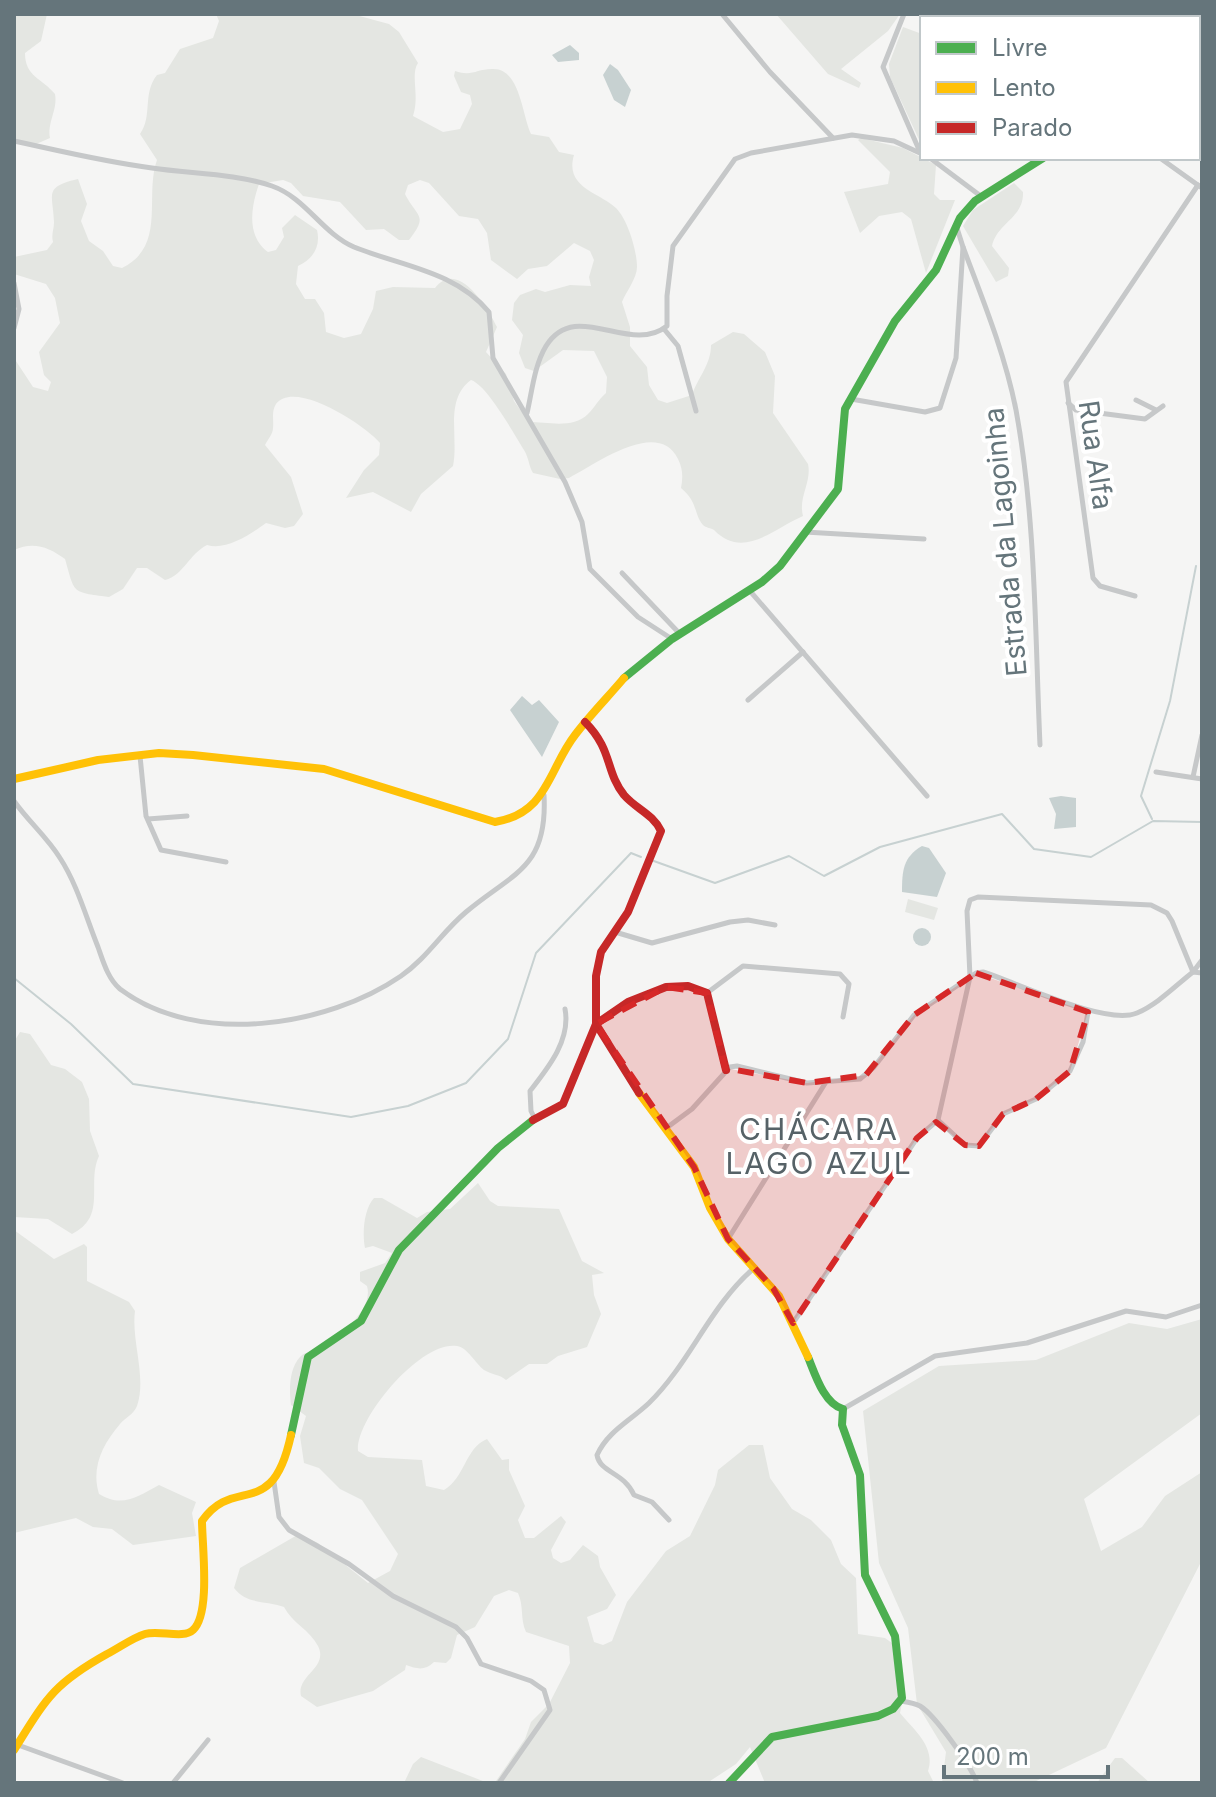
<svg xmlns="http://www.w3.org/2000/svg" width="1216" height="1797" font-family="Inter,sans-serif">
	<rect width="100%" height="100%" fill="#f5f5f4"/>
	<g fill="#e4e6e2" fill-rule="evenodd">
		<path d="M14,14H47L41,41L25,53C25,77 42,78 55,94C58,110 47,122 50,138L34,145L14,143Z"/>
		<path d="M216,14H352L389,24L399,32L418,63C410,75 420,95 413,116L443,132L460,129L472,104L470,95L461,92L454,76L455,71C472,77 476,69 492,69C520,67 522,115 531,134L549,137L559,152L574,155C564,188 601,193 616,208C628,220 637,251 637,267C637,278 626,292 622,302L630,327V346L647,367L649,385L658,400L667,403L692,395C698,377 711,365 711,345L733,332L744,334L765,352L775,376L773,413L808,464C812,482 798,497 803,516C773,529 743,560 714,530C711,528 706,528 703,525C694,515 698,502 681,488C683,478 683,469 678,459C658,418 596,464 569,478L560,479L533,473C529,467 529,458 524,450C514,434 487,385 471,380C444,400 459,437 453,466L421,494L411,512L373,492L346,498L364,470L379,455L380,443C366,426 295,379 276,404C271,412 274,420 273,428C273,434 268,439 265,445L291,477L303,514L294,526L285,528L266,523C251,534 226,551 207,545C189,554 184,575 165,580L147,568H137L123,589L109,597C70,592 75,593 65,559C49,547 33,541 14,550V358L33,387L48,391L51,382L44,375L39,352L60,323L55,298L46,284L14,274V257L47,250L53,242C51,234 54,230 54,222C53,194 43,187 78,179L87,204L81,221L89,241L103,251L113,266L122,268C167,246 144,196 157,160L140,134C153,116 142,94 157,75L165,73L180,49L213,38L219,21ZM283,180L291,183L303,196L340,202L366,230L384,229L399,240H409C429,214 417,218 405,194L408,185L420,180L429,183L459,216L478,219L487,233L491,260L517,279L528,269L547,266L574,243L590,251L594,260L589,277L591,286L570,285L545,292L536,289L520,295L514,303L512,320L523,335L519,353L525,368L534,371L563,350L594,351L607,377L606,393C598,400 595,407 588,414C573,429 548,422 529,422L514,401L506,374L486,352L497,327C488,308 458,258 435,288L393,287L376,291L373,309L361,334L344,338L326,332L324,313L315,299H305L296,284L298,266C313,259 321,247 317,230L295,215L282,228L284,237L276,250L268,252C246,236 251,207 259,184Z"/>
		<path d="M776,14H900L888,31L841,69L861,83L859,88L828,74Z"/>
		<path d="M950,14H1113L1121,18H947Z"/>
		<path d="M903,27L922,34V146L890,77L889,64Z"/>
		<path d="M1198,28L1202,30V146L1198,153Z"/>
		<path d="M861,138L903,148L936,165L934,194L940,200H955L926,273L911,219L902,212L879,216L860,233L844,192L888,184L890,172L858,140Z"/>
		<path d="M1014,183L1023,192C1024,218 997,223 992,246L1009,268L1008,276L996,282L963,226L973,210Z"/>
		<path d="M908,899L938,908L934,920L905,912Z"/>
		<path d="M20,1032L30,1034L51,1065L65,1069L82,1082L89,1099L90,1131L99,1156C86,1184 108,1216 72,1234L48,1219L14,1217V1042Z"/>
		<path d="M478,1183L490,1201L498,1206L559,1209L582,1261L604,1273L592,1275L594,1295L601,1314L587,1347L558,1356L547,1364H529L506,1380C499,1374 492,1375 484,1370C475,1363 468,1348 457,1346C421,1340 355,1419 358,1451L368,1457L422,1460L426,1486L444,1490C465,1478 465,1448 487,1439L502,1460L509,1459V1470L525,1506L518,1520L525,1538H534L561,1516L566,1522L551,1550L553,1558L561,1563L570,1560L583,1545L598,1556L600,1567L616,1595L607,1609L587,1617L594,1642L603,1645L612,1641L627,1602L666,1551L690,1536L715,1485L718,1470L749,1445H763L770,1478L792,1509L811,1520L831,1540L841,1564L856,1578L858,1634L885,1638L896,1646L903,1698L900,1713C914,1730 936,1747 928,1771L934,1783H765L750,1747L736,1764L707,1783H404L413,1764L421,1757L488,1783L496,1781L525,1739L531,1722L549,1704L570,1663L569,1646L526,1632C520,1619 524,1606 518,1593L509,1590L494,1596L475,1627L457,1635L451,1658L446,1663L434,1662C425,1671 417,1669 406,1665L405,1670L373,1691L317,1707L301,1696C296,1675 329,1668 318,1646C310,1630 292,1623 284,1607C265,1600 247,1605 234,1588L240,1568L299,1534L318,1543L368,1583L390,1571L398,1554L362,1500L340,1489L319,1468L304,1463L300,1436L306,1416L291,1405C289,1390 289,1369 300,1357C306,1350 315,1353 322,1348C339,1335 374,1310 367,1286L360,1281V1272L385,1263L392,1253L373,1246L365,1248C362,1233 364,1209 374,1198H382L417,1218L427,1212L450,1209Z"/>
		<path d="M14,1230L54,1259L84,1244L87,1247V1281L129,1302L135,1311C131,1341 147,1377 137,1406C134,1414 125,1418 120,1424C102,1445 91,1468 99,1494C122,1508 137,1497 159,1485L196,1502L192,1513L196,1536L133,1545L112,1529L93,1527L76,1518L14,1533Z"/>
		<path d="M1202,1319V1413L1084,1499L1101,1551L1142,1527L1165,1496L1202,1472V1560L1106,1748L1032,1783H942L946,1752L917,1704L908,1628L879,1563L863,1411L939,1366L1036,1360L1129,1323L1167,1329Z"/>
		<path d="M1115,1758H1122L1150,1783H1097Z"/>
	</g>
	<g fill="#c7d1d1">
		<path d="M570,45L579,53V60L558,62L552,55Z"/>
		<path d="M610,64L618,70L631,90L625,107L614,100L603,75Z"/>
		<path d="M522,696L532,705L539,700L559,722L542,757L510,710Z"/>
		<path d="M1061,796L1076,798V827L1054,829L1056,814L1049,798Z"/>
		<path d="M922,846L929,848L946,873L937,897L902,892C902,871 903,857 922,846Z"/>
		<circle cx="922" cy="937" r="9"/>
	</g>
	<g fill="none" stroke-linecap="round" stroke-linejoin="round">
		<g stroke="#c7d1d1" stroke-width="2">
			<path d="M1152,819L1141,796L1170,701L1196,566"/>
			<path d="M651,860L715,883L789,856L824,876L880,847L1002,814L1034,849L1091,857L1153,821L1202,822"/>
			<path d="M14,978L71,1024L133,1084L351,1117L408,1106L466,1083L508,1039L536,953L631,853L641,857"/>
		</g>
		<g stroke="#c6c8c9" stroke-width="5">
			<path d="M722,14L770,72L833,138"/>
			<path d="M904,14L883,67L920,152"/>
			<path d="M14,141C60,151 105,162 152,168C191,174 234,173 272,186C306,198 322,233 354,247C401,266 455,271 489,312L493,358L565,482L582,522L590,569L638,617L672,639"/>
			<path d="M930,158L982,197"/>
			<path d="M1160,158L1202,188"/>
			<path d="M963,247C983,300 1005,354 1016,410C1036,519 1035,634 1040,745"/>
			<path d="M14,283L19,309L14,328"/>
			<path d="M664,329L678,346L696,411"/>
			<path d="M851,399L925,412L940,408L956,358L963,247L956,225"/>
			<path d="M1136,400L1156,410"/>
			<path d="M1068,403L1076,410L1145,419L1163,406"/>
			<path d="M527,413C532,392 534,366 546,346C576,298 629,356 667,326V296L673,246L735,159L751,153L852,135L894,141L922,154"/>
			<path d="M805,532L924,539"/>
			<path d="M622,573L680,634"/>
			<path d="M750,591L927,796"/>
			<path d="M1135,596L1100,586L1093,578L1066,382L1198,185"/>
			<path d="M748,700L803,652"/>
			<path d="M140,756L146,816L161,850L226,862"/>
			<path d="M1156,772L1202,779"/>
			<path d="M1193,777L1202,735"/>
			<path d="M14,801C28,821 47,837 60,858C77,884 86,917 98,947C103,961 108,979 120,989C197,1047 327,1027 401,976C427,958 442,932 466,912C512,873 548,869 544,795"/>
			<path d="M148,819L187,816"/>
			<path d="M615,932L652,943L730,922L748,920L775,925"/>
			<path d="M707,993L743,966L840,974L849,984L843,1017"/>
			<path d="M535,1119L531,1111L530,1091C548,1068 571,1040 565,1009"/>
			<path d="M938,1120L965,1145L979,1146L1003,1114L1036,1099L1070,1071L1083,1042L1088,1012"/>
			<path d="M665,1129L692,1109L730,1067L737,1066L807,1083L860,1079L874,1067L914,1015L976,973L983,972C1018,983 1106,1026 1137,1013C1158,1004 1175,986 1193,972L1202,973"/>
			<path d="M728,1239L826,1082"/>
			<path d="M793,1323L917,1138L938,1120L970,977L967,911L970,900L978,897L1151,905L1167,913L1172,921L1193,972L1202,960"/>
			<path d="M843,1409L935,1356L1027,1343L1126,1311L1166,1317L1202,1305"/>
			<path d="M274,1482L279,1517L289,1530L349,1564L393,1596L456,1627L467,1638L481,1664L531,1681L544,1690L550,1710L499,1783"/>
			<path d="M669,1520L652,1502L634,1495C624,1472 600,1473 597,1455C608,1431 630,1421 649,1403C690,1363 710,1306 753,1269"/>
			<path d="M901,1701C907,1702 914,1703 920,1706C935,1715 971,1766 977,1783"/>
			<path d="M18,1745L123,1783"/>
			<path d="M173,1783L208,1740"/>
		</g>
		<g stroke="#4caf50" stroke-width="8">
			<path d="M624,678L672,639L762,582L780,566L838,489L845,409L895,321L936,270L960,218L975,201L1043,158"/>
			<path d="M291,1435L308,1357L361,1321L399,1250L498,1148L533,1120"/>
			<path d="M729,1783L772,1737L878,1716L893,1709L902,1698L895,1636L865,1575L860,1475L842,1425L843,1409C824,1404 815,1374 808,1357"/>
		</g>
		<g stroke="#ffc107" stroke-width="8">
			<path d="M14,779L98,760L159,753L193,755L324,769L495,822C548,813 548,770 575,735C590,715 608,697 624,678"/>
			<path d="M639,1093L694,1167L710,1208L728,1239L779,1296L808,1357"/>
			<path d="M14,1750C46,1699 53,1684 107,1654C119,1648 132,1638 145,1634C159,1630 184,1639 193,1630C211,1614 202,1545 202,1521C235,1474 272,1523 291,1435"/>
		</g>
		<g stroke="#c62828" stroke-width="8">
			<path d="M1137,18L1138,14"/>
			<path d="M585,722C613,750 605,771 624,795C636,809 653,814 661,831L628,912L601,952L596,976V1024L639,1093"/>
			<path d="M533,1120L563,1104L596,1024L628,1002L666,987L688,986L707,993L726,1070"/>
		</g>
	</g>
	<path fill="#d62828" fill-opacity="0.2" stroke="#d62828" stroke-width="6" stroke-dasharray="16 10" stroke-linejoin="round" d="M976,973L1088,1012L1070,1071L1036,1099L1003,1114L979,1146L965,1145L936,1122L917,1138L793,1323L773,1288L728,1239L694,1167L596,1024L666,987L707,993L725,1068L807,1083L866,1075L914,1015Z"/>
	<g text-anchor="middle" stroke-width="8" stroke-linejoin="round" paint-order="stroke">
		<g font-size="28" fill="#65757b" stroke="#fff">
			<text transform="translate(1096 455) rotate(82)" y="10">Rua Alfa</text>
			<text transform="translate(1005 542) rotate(-95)" y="10">Estrada da Lagoinha</text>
		</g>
		<g font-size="30" letter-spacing="2" fill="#566267" stroke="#fff">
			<text x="819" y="1140">CHÁCARA<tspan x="819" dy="34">LAGO AZUL</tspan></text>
		</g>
	</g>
	<rect width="1216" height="1797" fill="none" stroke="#65757b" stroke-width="32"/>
	<rect x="920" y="16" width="280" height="144" fill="#ffffff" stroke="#c1c8ca" stroke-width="2"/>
	<rect x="936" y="42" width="40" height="12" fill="#4caf50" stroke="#c1c8ca" stroke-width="2"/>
	<text x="992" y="56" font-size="24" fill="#65757b">Livre</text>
	<rect x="936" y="82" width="40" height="12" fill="#ffc107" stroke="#c1c8ca" stroke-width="2"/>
	<text x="992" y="96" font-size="24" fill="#65757b">Lento</text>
	<rect x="936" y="122" width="40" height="12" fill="#c62828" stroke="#c1c8ca" stroke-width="2"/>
	<text x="992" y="136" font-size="24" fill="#65757b">Parado</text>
	<path d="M944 1765v12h164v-12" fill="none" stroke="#65757b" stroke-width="4"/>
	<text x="956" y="1765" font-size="24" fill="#65757b" stroke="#ffffff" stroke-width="6" paint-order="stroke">200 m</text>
</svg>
